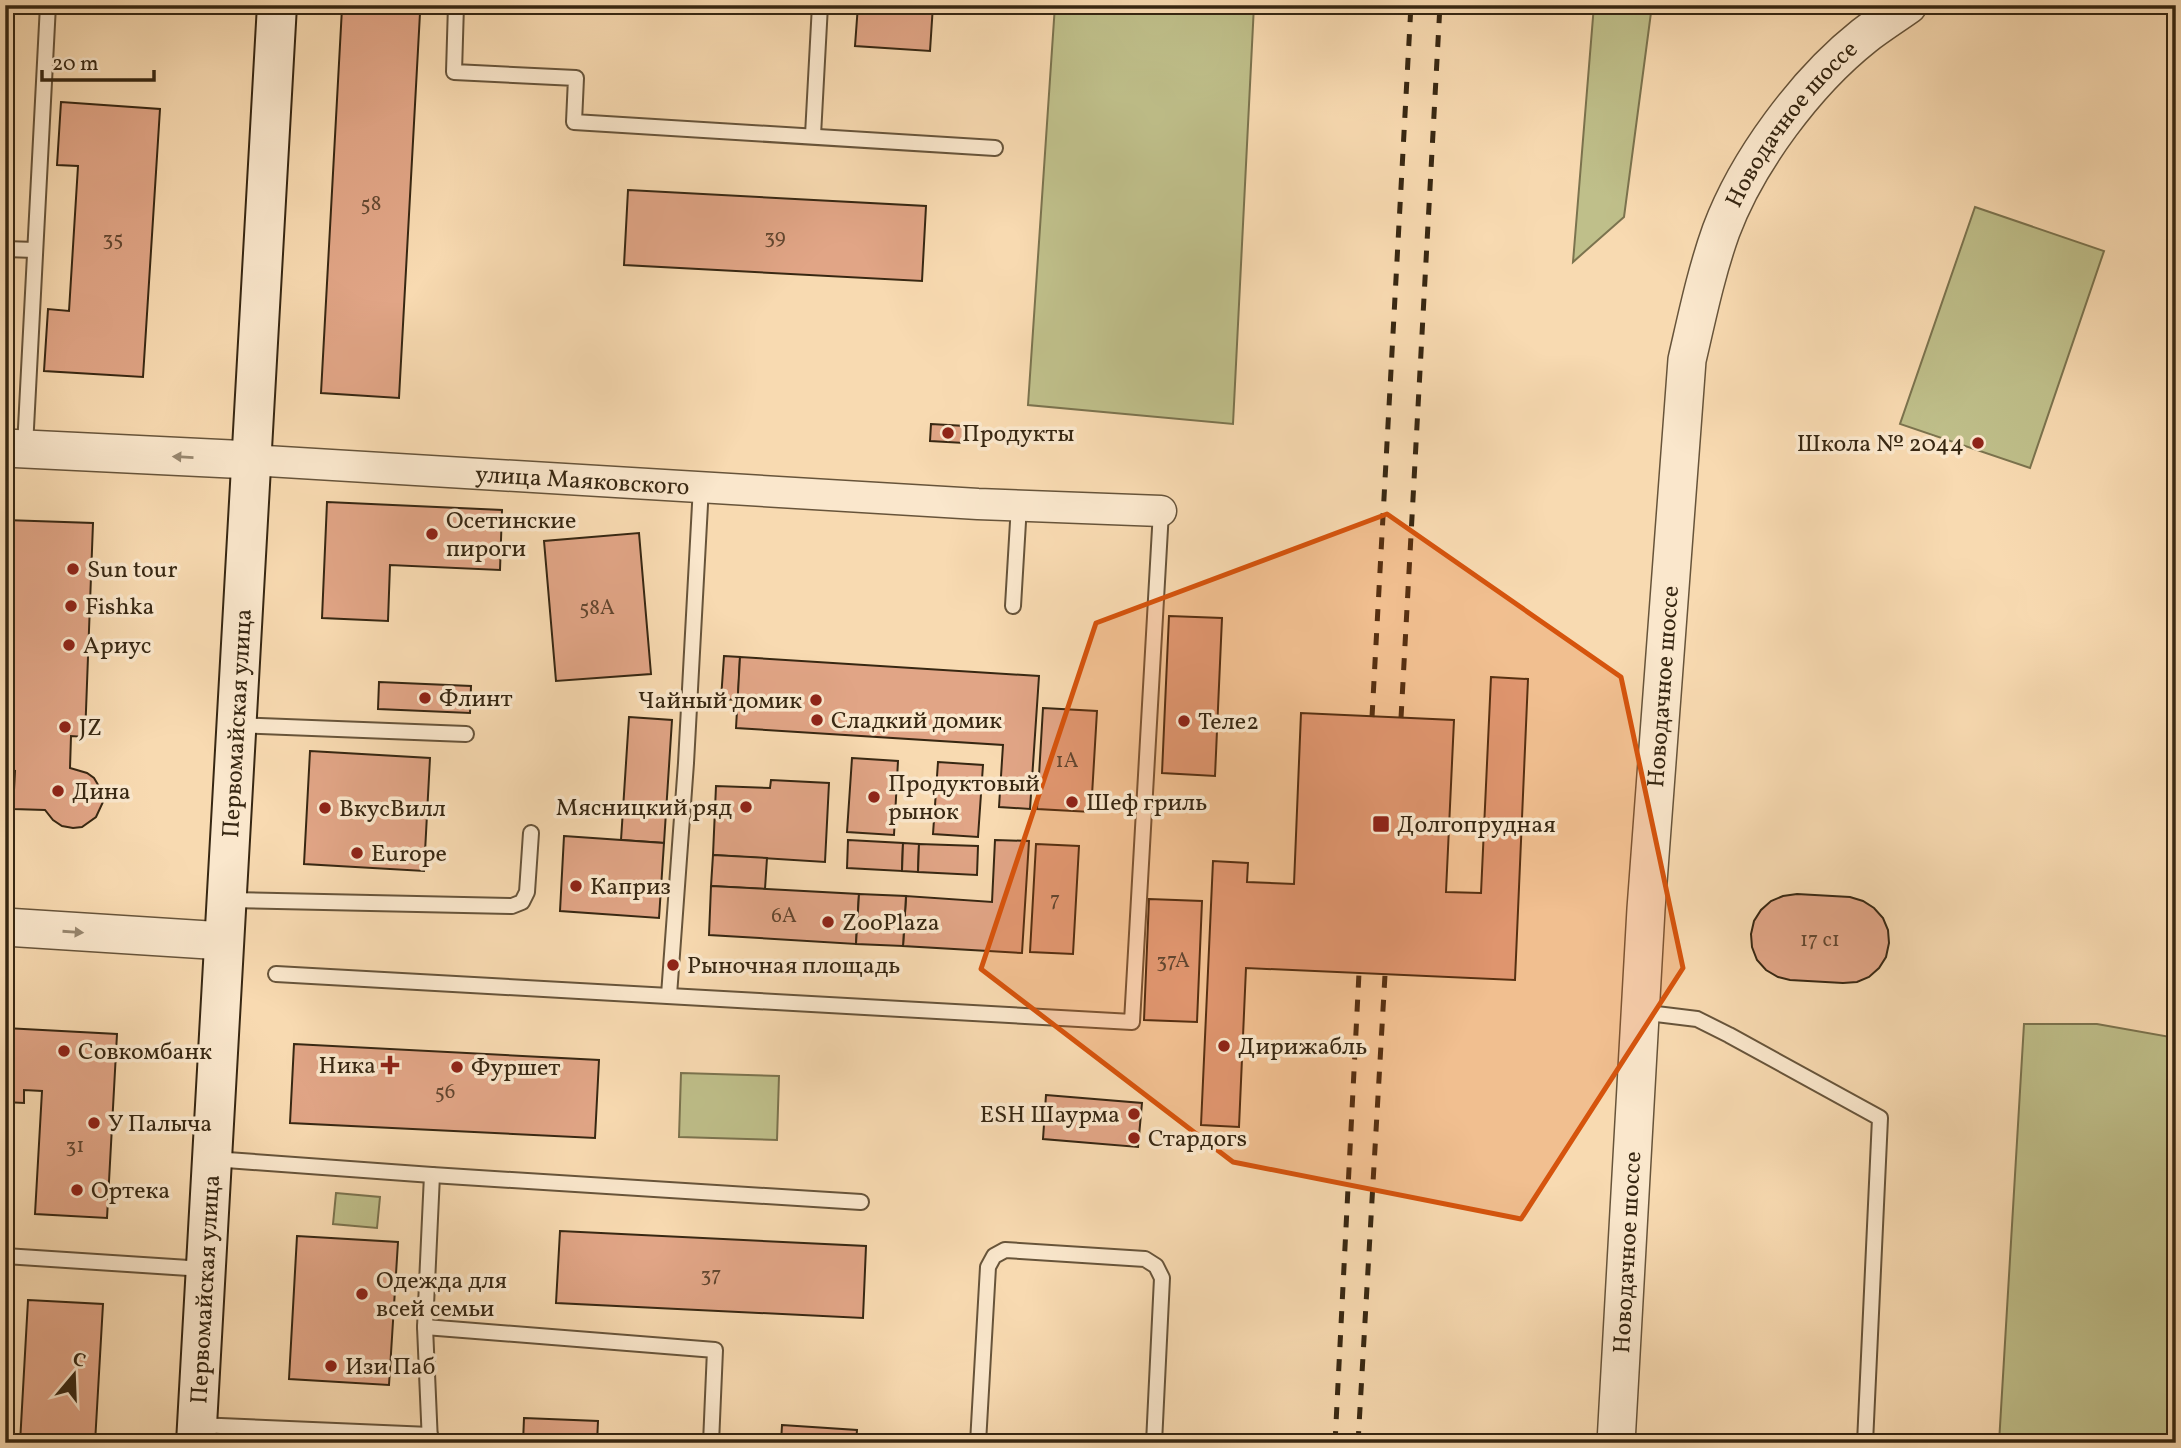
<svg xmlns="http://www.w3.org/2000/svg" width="2181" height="1448" font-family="Vollkorn,serif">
	<rect width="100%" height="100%" fill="#f8dab1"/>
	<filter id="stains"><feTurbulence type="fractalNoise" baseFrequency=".00286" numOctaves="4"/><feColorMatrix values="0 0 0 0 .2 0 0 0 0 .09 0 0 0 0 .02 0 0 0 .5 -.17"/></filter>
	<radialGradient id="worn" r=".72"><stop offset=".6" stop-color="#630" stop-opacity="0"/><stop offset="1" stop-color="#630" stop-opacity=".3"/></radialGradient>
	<g fill="#bfbf8a" stroke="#7b734e" stroke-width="2">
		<path d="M1055,5H1254L1233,424L1028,405Z"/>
		<path d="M1594,5H1652L1624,217L1573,262Z"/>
		<path d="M1975,207L2104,251L2030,468L1900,424Z"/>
		<path d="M2024,1024H2097L2176,1038V1443H1999Z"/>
		<path d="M681,1073L779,1076L777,1140L679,1137Z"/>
		<path d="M336,1193L380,1197L377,1228L333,1224Z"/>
	</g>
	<g fill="#e1a586" stroke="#372712" stroke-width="2">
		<path d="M858,5H933L930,51L855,46Z"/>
		<path d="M342,8L420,13L399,398L321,393Z"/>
		<path d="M61,102L160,109L143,377L44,371L48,309L69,311L78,166L57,165Z"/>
		<path d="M628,190L926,206L922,281L624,265Z"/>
		<path d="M931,424L965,426L964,443L930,441Z"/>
		<path d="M327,502L502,510L500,570L390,565L388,621L322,618Z"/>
		<path d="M5,520L93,523L85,737L71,736L70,768L87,773L94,778L100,788L103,802L96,817L82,827L73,828L62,826L53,820L45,810L13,809L15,771L5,770Z"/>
		<path d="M639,533L651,674L556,681L544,541Z"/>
		<path d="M1169,616L1222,618L1215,776L1162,773Z"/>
		<path d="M724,656L740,657L738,700L721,699Z"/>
		<path d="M740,657L1039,676L1030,809L999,807L1003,745L736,728Z"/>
		<path d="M1491,677L1528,679L1515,980L1246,968L1239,1127L1201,1125L1213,861L1248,863L1247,882L1294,884L1301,713L1454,720L1446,892L1481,893Z"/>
		<path d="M379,682L471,686L470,713L378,709Z"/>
		<path d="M1043,708L1097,711L1091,812L1037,809Z"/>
		<path d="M629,717L672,720L664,843L621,840Z"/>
		<path d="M310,751L430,758L424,871L304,864Z"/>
		<path d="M852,758L898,761L894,835L847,832Z"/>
		<path d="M938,762L983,765L978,837L933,834Z"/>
		<path d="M771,780L829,783L825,862L713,855L716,786L770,788Z"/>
		<path d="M564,836L664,843L659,918L560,911Z"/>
		<path d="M848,840L903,843L902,871L847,868Z"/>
		<path d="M995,840L1029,841L1022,953L903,946L906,896L992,902Z"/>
		<path d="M903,843L919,844L918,872L902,871Z"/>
		<path d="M919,844L978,846L977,875L918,872Z"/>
		<path d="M1036,844L1079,846L1073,954L1030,952Z"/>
		<path d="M713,855L767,858L765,889L711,886Z"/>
		<path d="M711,886L859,894L856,944L709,935Z"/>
		<path d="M859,894L906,896L903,946L856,944Z"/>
		<path d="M1797,894L1850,897L1863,901L1874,908L1883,918L1888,930L1889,943L1886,957L1879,968L1869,977L1857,982L1843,983L1790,980L1778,977L1766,970L1757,960L1752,947L1751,934L1754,921L1761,910L1771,901L1783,896Z"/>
		<path d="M1149,899L1202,901L1197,1022L1144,1020Z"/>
		<path d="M5,1028L117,1034L107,1218L35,1214L42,1091L24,1090V1103L5,1102Z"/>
		<path d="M294,1044L599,1060L595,1138L290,1123Z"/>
		<path d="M1046,1095L1142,1103L1138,1147L1043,1139Z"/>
		<path d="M560,1231L866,1246L863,1318L556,1303Z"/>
		<path d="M297,1236L398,1242L389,1385L289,1379Z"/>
		<path d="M28,1300L103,1304L95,1443H20Z"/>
		<path d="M524,1418L598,1421L597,1443H523Z"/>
		<path d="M782,1425L857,1430L856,1443H781Z"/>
	</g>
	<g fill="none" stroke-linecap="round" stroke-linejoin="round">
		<g stroke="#67543a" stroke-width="18">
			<g id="service">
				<path d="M456,5L454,72L576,78L574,122L995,148"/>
				<path d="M813,135L820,5"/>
				<path d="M5,249L35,250"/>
				<path d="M25,447L48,5"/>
				<path d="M1013,606L1019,505"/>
				<path d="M237,725L466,734"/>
				<path d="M228,900L512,906L522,902L527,892L531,833"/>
				<path d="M276,974L1132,1022L1161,511"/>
				<path d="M669,995L686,763L701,486"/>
				<path d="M1640,1012L1697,1019L1729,1035L1880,1118L1865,1443"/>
				<path d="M213,1159L432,1175L861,1202"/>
				<path d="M5,1256L204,1269"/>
				<path d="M425,1327L715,1350L711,1443"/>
				<path d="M197,1425L430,1435"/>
				<path d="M430,1443L425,1327L432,1175"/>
				<path d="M978,1443L988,1267L994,1256L1005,1250L1145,1259L1156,1266L1162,1278L1154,1443"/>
			</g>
		</g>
		<g stroke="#67543a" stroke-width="33">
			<g id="minor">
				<path id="s1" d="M251,460L978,504L1161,511"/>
			</g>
		</g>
		<g stroke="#67543a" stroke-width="40">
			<g id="tertiary">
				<path d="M5,448L251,460"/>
				<path d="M5,927L224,941"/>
				<path id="s2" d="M1616,1443L1646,909L1687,360C1697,317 1706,273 1721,231C1747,161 1806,82 1864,36C1878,25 1894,15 1908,5"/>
			</g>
		</g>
		<g stroke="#372712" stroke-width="42">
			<g id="secondary">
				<path id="s3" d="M196,1443L277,5"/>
			</g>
		</g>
		<use href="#service" stroke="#fae7cc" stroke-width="14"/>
		<use href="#minor" stroke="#fae7cc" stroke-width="30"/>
		<use href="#tertiary" stroke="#fae7cc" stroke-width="37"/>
		<use href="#secondary" stroke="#fae7cc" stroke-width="38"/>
		<g stroke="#372712" stroke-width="5" stroke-dasharray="12 12" stroke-linecap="butt">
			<path d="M1372,717L1411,5"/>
			<path d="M1401,718L1440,5"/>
			<path d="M1335,1443L1359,973"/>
			<path d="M1358,1443L1385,975"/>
		</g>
	</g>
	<defs><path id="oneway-solid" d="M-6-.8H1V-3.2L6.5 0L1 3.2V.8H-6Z" transform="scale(1.75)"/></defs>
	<g fill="#98876f">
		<use href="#oneway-solid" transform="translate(183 457) rotate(-177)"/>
		<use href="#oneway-solid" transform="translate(73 932) rotate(4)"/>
	</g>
	<path fill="#d6540d" fill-opacity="0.2" stroke="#d6540d" stroke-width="5" stroke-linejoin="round" d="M1387,514L1621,677L1683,968L1521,1219L1233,1162L981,969L1096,623Z"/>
	<g fill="#8f2418" stroke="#fae7cc" stroke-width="2.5">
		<circle cx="948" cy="433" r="7"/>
		<circle cx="1978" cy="443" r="7"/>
		<circle cx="432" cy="534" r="7"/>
		<circle cx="73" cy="569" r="7"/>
		<circle cx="71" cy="606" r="7"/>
		<circle cx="69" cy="645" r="7"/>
		<circle cx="425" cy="698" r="7"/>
		<circle cx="816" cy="700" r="7"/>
		<circle cx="817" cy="720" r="7"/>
		<circle cx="1184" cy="721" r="7"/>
		<circle cx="65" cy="727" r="7"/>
		<circle cx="58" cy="791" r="7"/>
		<circle cx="874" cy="797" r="7"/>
		<circle cx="1072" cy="802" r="7"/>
		<circle cx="746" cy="807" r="7"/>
		<circle cx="325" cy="808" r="7"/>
		<rect x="1372" y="815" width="18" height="18" rx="3.5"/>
		<circle cx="357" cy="853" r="7"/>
		<circle cx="576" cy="886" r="7"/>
		<circle cx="828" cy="922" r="7"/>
		<circle cx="673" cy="965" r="7"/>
		<circle cx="1224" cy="1046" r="7"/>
		<circle cx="64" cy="1051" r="7"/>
		<path d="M386.5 1054.5h7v7h7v7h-7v7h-7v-7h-7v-7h7z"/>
		<circle cx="457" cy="1067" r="7"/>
		<circle cx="1134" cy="1114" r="7"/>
		<circle cx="94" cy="1123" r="7"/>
		<circle cx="1134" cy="1138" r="7"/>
		<circle cx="77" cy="1190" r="7"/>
		<circle cx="362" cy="1294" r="7"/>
		<circle cx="331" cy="1366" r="7"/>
	</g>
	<g text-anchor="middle" stroke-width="7" stroke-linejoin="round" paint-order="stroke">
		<g font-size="21" fill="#62462f">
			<text x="371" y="210">58</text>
			<text x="775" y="243">39</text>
			<text x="113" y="245">35</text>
			<text x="597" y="614">58А</text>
			<text x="1067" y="767">1А</text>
			<text x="1055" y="906">7</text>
			<text x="784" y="922">6А</text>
			<text x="1820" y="946">17 с1</text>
			<text x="1173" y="967">37А</text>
			<text x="445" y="1098">56</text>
			<text x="75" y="1152">31</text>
			<text x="711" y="1281">37</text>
		</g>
		<g font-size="24" fill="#372712" stroke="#fae7cc">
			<text dy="8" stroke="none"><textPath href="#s2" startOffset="1348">Новодачное шоссе</textPath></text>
			<text dy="8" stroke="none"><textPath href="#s1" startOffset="332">улица Маяковского</textPath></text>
			<text dy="8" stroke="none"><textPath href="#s2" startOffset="758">Новодачное шоссе</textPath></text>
			<text dy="8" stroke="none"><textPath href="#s3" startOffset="721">Первомайская улица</textPath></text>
			<text dy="8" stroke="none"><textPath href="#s2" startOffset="191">Новодачное шоссе</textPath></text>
			<text dy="8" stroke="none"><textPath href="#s3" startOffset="154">Первомайская улица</textPath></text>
		</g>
		<g font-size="24" fill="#372712" stroke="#fae7cc" text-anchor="start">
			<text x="962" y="441">Продукты</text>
			<text x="1964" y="451" text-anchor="end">Школа № 2044</text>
			<text x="446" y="528">Осетинские<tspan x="446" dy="28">пироги</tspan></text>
			<text x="87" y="577">Sun tour</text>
			<text x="85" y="614">Fishka</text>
			<text x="83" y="653">Ариус</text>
			<text x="439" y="706">Флинт</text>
			<text x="802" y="708" text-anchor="end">Чайный домик</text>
			<text x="831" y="728">Сладкий домик</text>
			<text x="1198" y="729">Теле2</text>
			<text x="79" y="735">JZ</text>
			<text x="888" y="791">Продуктовый<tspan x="888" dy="28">рынок</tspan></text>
			<text x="72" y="799">Дина</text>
			<text x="1086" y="810">Шеф гриль</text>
			<text x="732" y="815" text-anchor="end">Мясницкий ряд</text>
			<text x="339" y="816">ВкусВилл</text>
			<text x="1397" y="832">Долгопрудная</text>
			<text x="371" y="861">Europe</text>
			<text x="590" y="894">Каприз</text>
			<text x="842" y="930">ZooPlaza</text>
			<text x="687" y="973">Рыночная площадь</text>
			<text x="1238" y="1054">Дирижабль</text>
			<text x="78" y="1059">Совкомбанк</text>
			<text x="376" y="1073" text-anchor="end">Ника</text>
			<text x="471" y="1075">Фуршет</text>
			<text x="1120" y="1122" text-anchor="end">ESH Шаурма</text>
			<text x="108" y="1131">У Палыча</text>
			<text x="1148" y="1146">Стардогs</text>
			<text x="91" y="1198">Ортека</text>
			<text x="376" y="1288">Одежда для<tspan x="376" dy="28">всей семьи</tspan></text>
			<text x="345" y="1374">Изи Паб</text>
		</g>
	</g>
	<rect width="2181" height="1448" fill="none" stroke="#f8dab1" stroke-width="28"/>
	<rect x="7" y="7" width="2167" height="1434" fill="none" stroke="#372712" stroke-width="3.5"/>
	<rect x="14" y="14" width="2153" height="1420" fill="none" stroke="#372712" stroke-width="2"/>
	<g transform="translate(74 1375) rotate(19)" stroke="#fae7cc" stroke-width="5" paint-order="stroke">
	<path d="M0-5L12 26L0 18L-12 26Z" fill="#372712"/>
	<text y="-10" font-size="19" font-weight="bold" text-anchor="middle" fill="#372712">С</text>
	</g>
	<path d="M42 70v10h112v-10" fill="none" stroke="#372712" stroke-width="3.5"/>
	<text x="52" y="70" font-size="21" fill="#372712" stroke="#fae7cc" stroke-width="5" paint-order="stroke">20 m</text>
	<rect width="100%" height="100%" filter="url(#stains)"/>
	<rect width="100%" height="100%" fill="url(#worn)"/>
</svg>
